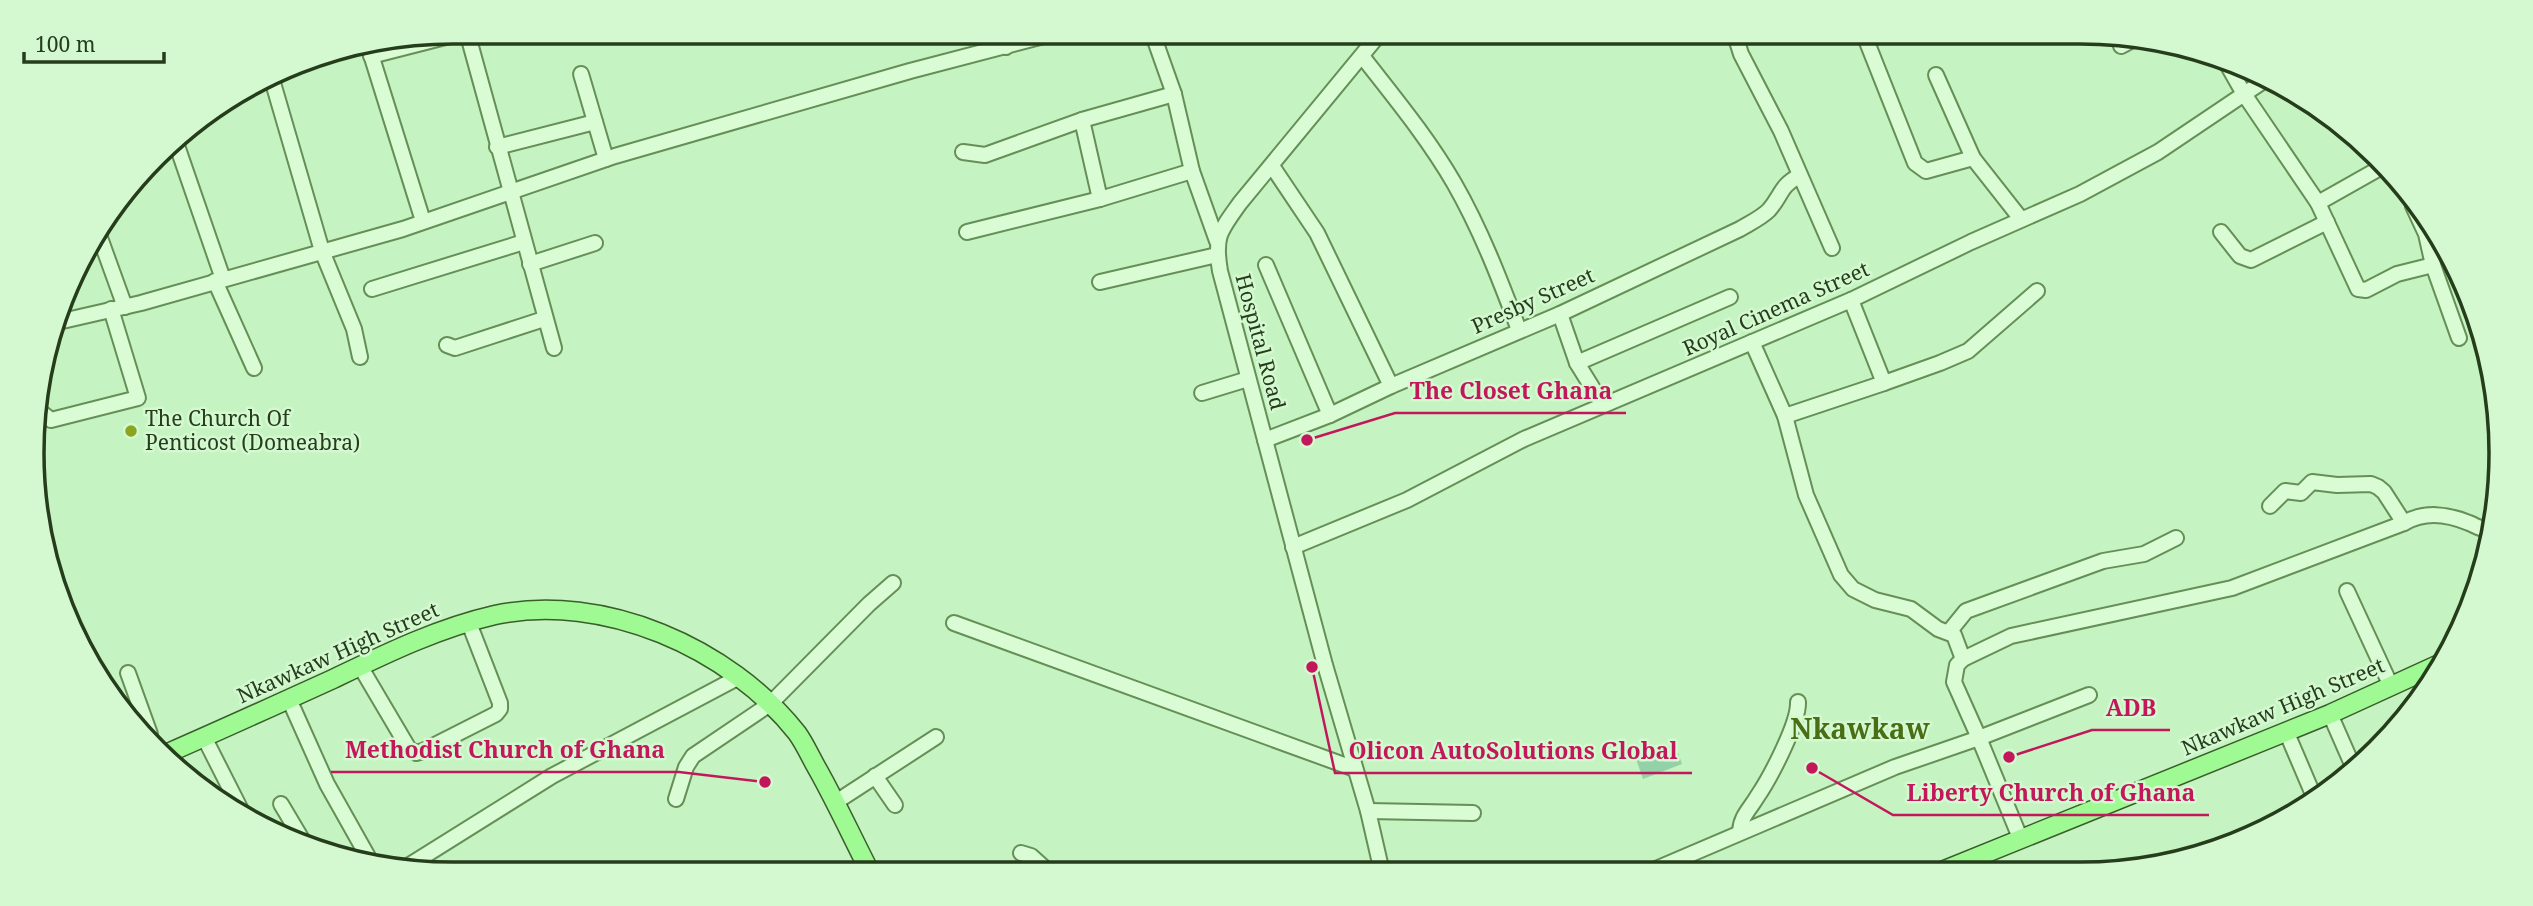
<svg xmlns="http://www.w3.org/2000/svg" width="2533" height="906" font-family="'Noto Serif',serif">
	<rect width="100%" height="100%" fill="#c5f3c1"/>
	<path fill="#93d2a8" d="M1675,744L1682,764L1643,779L1636,759Z"/>
	<g fill="none" stroke-linecap="round" stroke-linejoin="round">
		<g stroke="#658f56" stroke-width="18">
			<g id="minor">
				<path d="M467,32L554,348"/>
				<path d="M999,32L1006,47"/>
				<path d="M1152,32L1174,94L1192,171L1217,241"/>
				<path d="M1381,32L1240,203C1220,231 1214,236 1220,271L1325,665L1368,811L1382,872"/>
				<path d="M1734,32L1741,54L1781,131L1832,248"/>
				<path d="M1863,32L1915,163L1926,171L1973,158"/>
				<path d="M2121,46L2134,39"/>
				<path d="M369,48L423,221"/>
				<path d="M371,56L465,32"/>
				<path d="M1362,56C1394,97 1428,138 1454,183C1481,230 1500,280 1519,330"/>
				<path d="M2227,64L2244,94L2318,203L2358,289L2366,290L2397,274L2433,265"/>
				<path d="M581,74L606,159"/>
				<path d="M1936,75L1973,158L2021,219"/>
				<path d="M271,76L322,251L354,329L360,357"/>
				<path d="M1082,120L1100,199"/>
				<path d="M174,137L223,279"/>
				<path d="M497,147L595,122"/>
				<path d="M963,152L985,155L1082,120L1174,94"/>
				<path d="M1272,166L1317,233L1391,386"/>
				<path d="M2318,203L2380,168"/>
				<path d="M2413,206L2426,234L2433,265L2459,338"/>
				<path d="M967,232L1100,199L1192,171"/>
				<path d="M2221,232L2240,256L2251,260L2327,222"/>
				<path d="M99,235L125,307"/>
				<path d="M530,264L595,243"/>
				<path d="M1266,265L1330,415"/>
				<path d="M215,281L254,368"/>
				<path d="M1100,282L1217,255"/>
				<path d="M372,289L524,242"/>
				<path d="M1560,314L1577,363L1603,405"/>
				<path d="M58,322L141,303L403,229L615,156L910,71L1059,32"/>
				<path d="M1752,342L1785,416L1806,495L1841,575L1853,589L1875,600L1911,609L1938,629L1954,635L1963,659"/>
				<path d="M447,345L455,348L544,319"/>
				<path d="M1577,363L1730,297"/>
				<path d="M1884,383L1940,363L1968,351L2037,291"/>
				<path d="M1202,393L1248,379"/>
				<path d="M35,398L37,409L51,420L138,398L111,309"/>
				<path d="M1785,416L1884,383L1851,300"/>
				<path d="M1265,440L1330,415L1391,386L1560,314L1740,229C1750,223 1761,218 1769,210C1782,195 1780,186 1799,176"/>
				<path d="M2270,506L2285,491L2301,493L2312,482L2337,485L2371,484L2378,487L2384,492L2404,523"/>
				<path d="M1293,547L1407,500L1524,439L1851,300L1971,242L2080,194L2158,152L2262,82"/>
				<path d="M2347,591L2391,686"/>
				<path d="M954,623L1355,769"/>
				<path d="M1949,632L1966,611L2103,561L2144,554L2176,538"/>
				<path d="M360,666L409,749L416,753L423,751L496,714L500,709V703L469,623"/>
				<path d="M128,673L150,734"/>
				<path d="M2089,695L1979,738L1954,682L1957,665L1963,659L2011,636L2232,588L2404,523C2424,511 2448,514 2469,523C2477,526 2480,530 2489,529"/>
				<path d="M289,699L327,784L372,864"/>
				<path d="M2330,714L2355,771"/>
				<path d="M2286,731L2315,799"/>
				<path d="M204,737L243,814"/>
				<path d="M875,776L895,805"/>
				<path d="M676,799L686,767L693,756L770,704L869,604L893,583"/>
				<path d="M836,802L936,737"/>
				<path d="M281,804L303,841"/>
				<path d="M1368,811L1473,813"/>
				<path d="M1740,831C1741,816 1750,809 1757,797C1770,778 1799,723 1798,702"/>
				<path d="M1021,853L1031,856L1050,873"/>
				<path d="M405,868L552,776L739,677"/>
				<path d="M1649,872L1895,767L1979,738L2021,840"/>
				<path d="M845,874L867,866"/>
			</g>
		</g>
		<g stroke="#3b5c2b" stroke-width="21">
			<g id="major">
				<path d="M168,753C223,729 278,704 333,679C385,654 438,628 495,615C603,592 730,648 797,733C805,744 811,758 818,770C837,804 853,839 871,874"/>
				<path d="M1942,871L2330,714L2446,661"/>
			</g>
		</g>
		<use href="#minor" stroke="#d9fcd5" stroke-width="14"/>
		<use href="#major" stroke="#9ffa94" stroke-width="18"/>
	</g>
	<circle fill="#8aa51f" stroke="#d4f9d1" stroke-width="2.5" cx="131" cy="431" r="7"/>
	<g text-anchor="middle" stroke-width="5" stroke-linejoin="round" paint-order="stroke">
		<g font-size="21" fill="#263d1c" stroke="#d4f9d1">
			<text transform="translate(1533 301) rotate(-24)" y="7">Presby Street</text>
			<text transform="translate(1776 309) rotate(-24)" y="7">Royal Cinema Street</text>
			<text transform="translate(1260 342) rotate(75)" y="7">Hospital Road</text>
			<text transform="translate(338 653) rotate(-24)" y="7">Nkawkaw High Street</text>
			<text transform="translate(2283 707) rotate(-23)" y="7">Nkawkaw High Street</text>
		</g>
		<g font-size="21" fill="#263d1c" stroke="#d4f9d1" text-anchor="start">
			<text x="145" y="426">The Church Of<tspan x="145" dy="24">Penticost (Domeabra)</tspan></text>
		</g>
		<g font-size="28" font-weight="bold" fill="#496e16" stroke="#d4f9d1">
			<text x="1860" y="739">Nkawkaw</text>
		</g>
	</g>
	<path d="M0 0H2533V906H0ZM453 44H2080A409 409 0 0 1 2489 453V453A409 409 0 0 1 2080 862H453A409 409 0 0 1 44 453V453A409 409 0 0 1 453 44Z" fill="#d4f9d1" fill-rule="evenodd"/>
	<path fill="none" stroke="#263d1c" stroke-width="3.5" d="M453 44H2080A409 409 0 0 1 2489 453V453A409 409 0 0 1 2080 862H453A409 409 0 0 1 44 453V453A409 409 0 0 1 453 44Z"/>
	<path fill="none" stroke="#c2185b" stroke-width="2.5" d="M1307 440L1395 413H1626M2009 757L2092 730H2170M765 782L679 772H331M1312 667L1335 773H1692M1812 768L1893 815H2209"/>
	<g fill="#c2185b" stroke="#d4f9d1" stroke-width="2.5">
		<circle cx="1307" cy="440" r="7"/>
		<circle cx="2009" cy="757" r="7"/>
		<circle cx="765" cy="782" r="7"/>
		<circle cx="1312" cy="667" r="7"/>
		<circle cx="1812" cy="768" r="7"/>
	</g>
	<g font-size="23" text-anchor="middle" font-weight="bold" fill="#c2185b" stroke="#d4f9d1" stroke-width="5" stroke-linejoin="round" paint-order="stroke">
		<text x="1511" y="399">The Closet Ghana</text>
		<text x="2131" y="716">ADB</text>
		<text x="505" y="758">Methodist Church of Ghana</text>
		<text x="1513" y="759">Olicon AutoSolutions Global</text>
		<text x="2051" y="801">Liberty Church of Ghana</text>
	</g>
	<path d="M24 52v10h140v-10" fill="none" stroke="#263d1c" stroke-width="3.5"/>
	<text x="35" y="52" font-size="21" fill="#263d1c" stroke="#d4f9d1" stroke-width="5" paint-order="stroke">100 m</text>
</svg>
